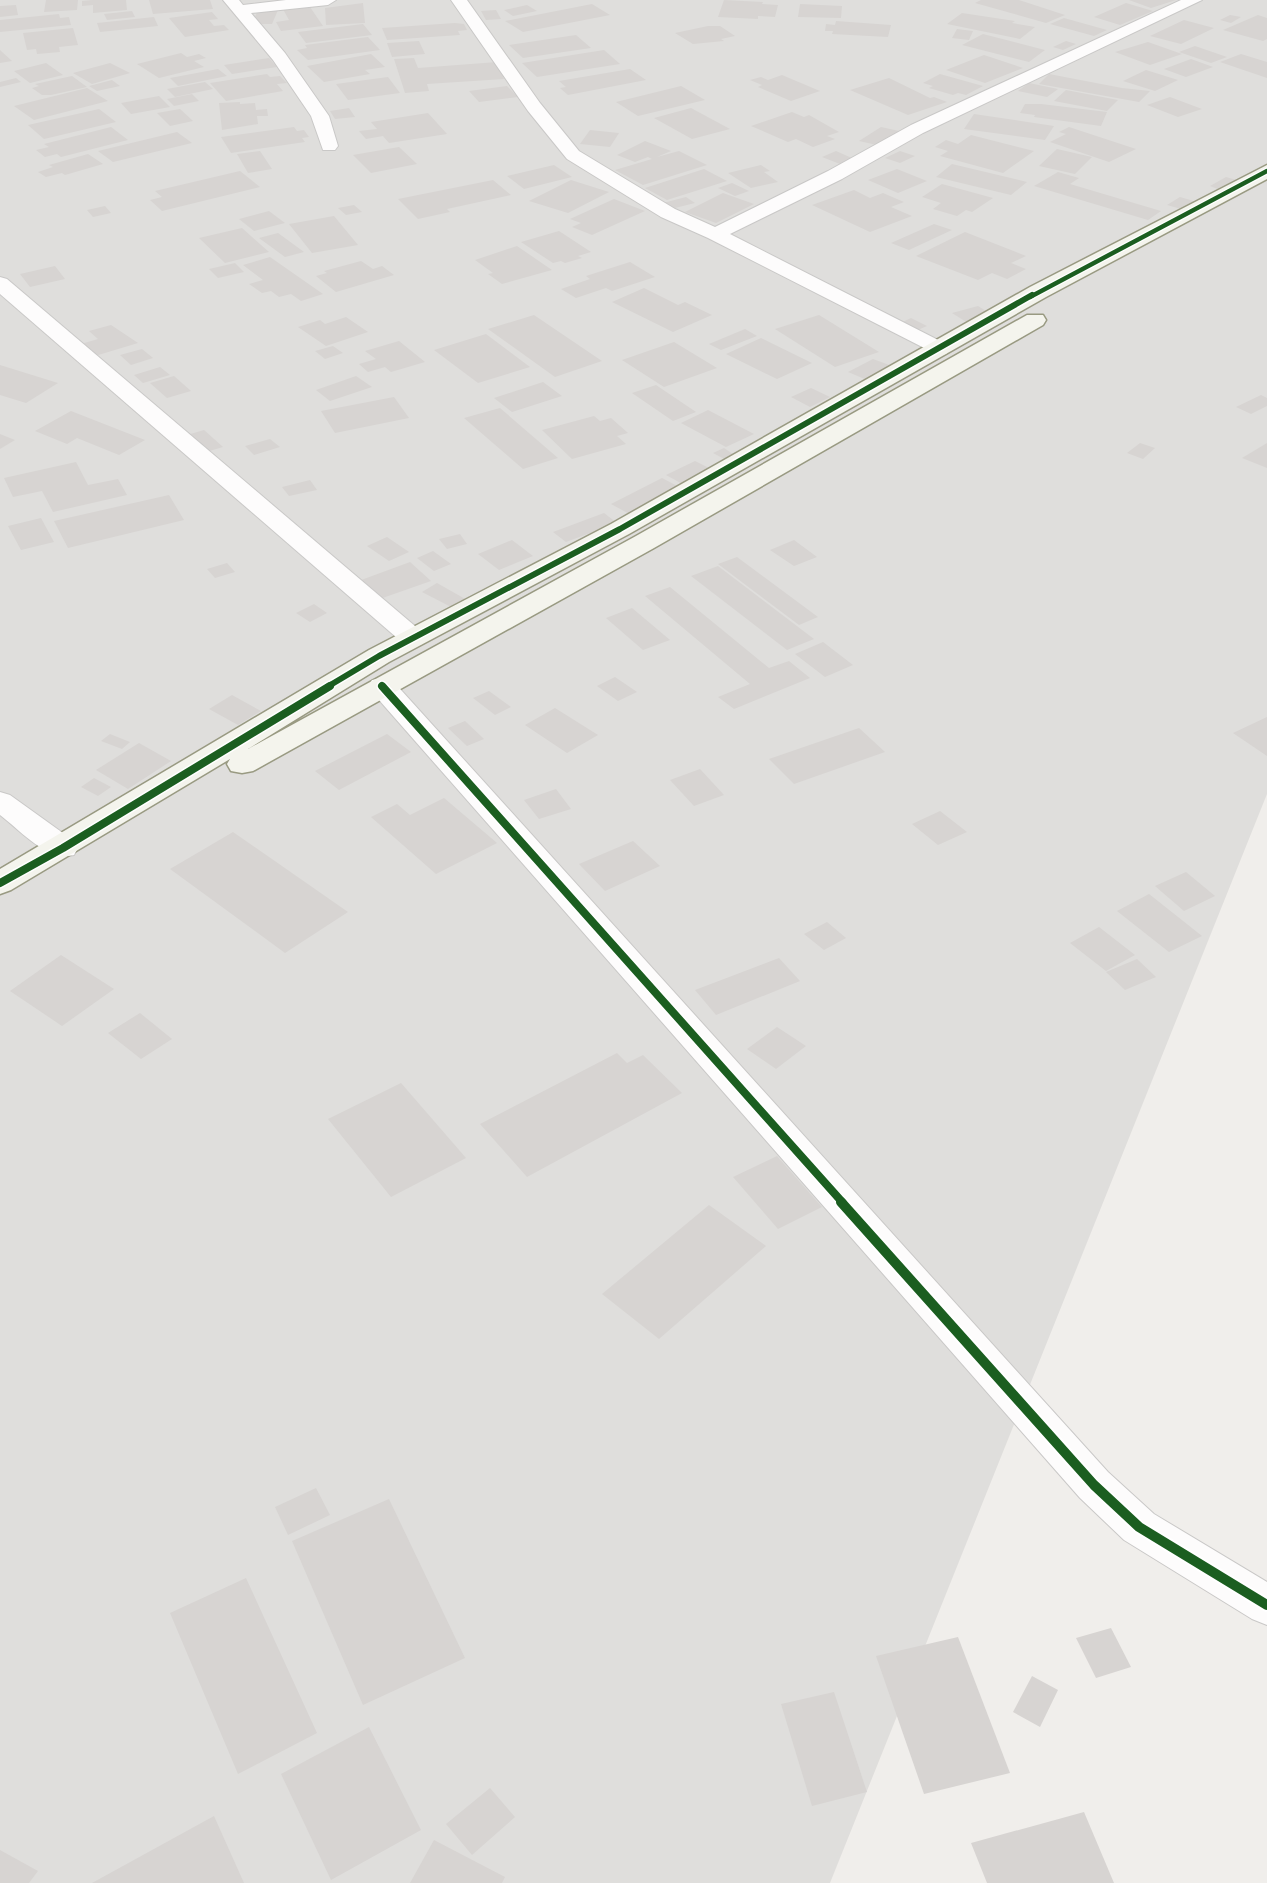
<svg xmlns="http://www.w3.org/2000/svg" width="1267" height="1883" font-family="Cabin,sans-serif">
	<rect width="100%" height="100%" fill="#f0eeeb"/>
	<path fill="#dfdedc" d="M0,0H1267V794L830,1883H0Z"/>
	<g fill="#d7d4d2">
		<path d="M46,0H78L77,10L44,12Z"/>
		<path d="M126,0L127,10L93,13V5L82,6V1L92,0Z"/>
		<path d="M149,0H210L213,9L153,14Z"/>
		<path d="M724,0L763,2L762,4L778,5L775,17L758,16V19L718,17Z"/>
		<path d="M981,0H1019L1065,15L1046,23L975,3Z"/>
		<path d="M1129,0H1176L1151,8Z"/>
		<path d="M363,3L365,23L326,25L325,8Z"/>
		<path d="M1126,3L1153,11L1120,25L1094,17Z"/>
		<path d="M592,4L610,15L523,32L505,21Z"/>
		<path d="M800,4L842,6L841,18L798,17Z"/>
		<path d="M16,5L18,15L0,17V6Z"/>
		<path d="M527,5L537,11L513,16L504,10Z"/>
		<path d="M310,7L323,26L281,31L276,22L289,20L283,9Z"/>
		<path d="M258,10H278L272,24H252Z"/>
		<path d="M496,10L501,19L486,20L481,11Z"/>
		<path d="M132,11L135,17L107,20L104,14Z"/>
		<path d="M212,12L218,19L209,20L214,26L224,25L229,30L185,37L169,18Z"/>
		<path d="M962,13L1015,21L1012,23L1035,27L1020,39L947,24Z"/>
		<path d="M59,14L60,18L69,17L71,25L0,32V20Z"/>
		<path d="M1230,15L1241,17L1231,23L1220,20Z"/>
		<path d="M1258,15L1267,18V39L1263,41L1223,30Z"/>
		<path d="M154,17L158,26L100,32L97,23Z"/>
		<path d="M1064,18L1107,30L1094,36L1050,24Z"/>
		<path d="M1184,20L1214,28L1181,44L1150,36Z"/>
		<path d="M836,21L891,25L888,37L832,34L833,31H825L826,24L835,25Z"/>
		<path d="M455,23L464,24L467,30L458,31L460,35L387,40L382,28Z"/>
		<path d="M363,24L372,35L306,43L298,32Z"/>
		<path d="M708,26H720L735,36L721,39L724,41L693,44L675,33Z"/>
		<path d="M73,28L78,45L59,47L60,52L37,54L36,49L27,50L23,33Z"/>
		<path d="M957,29L973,31L969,40L952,38Z"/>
		<path d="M983,34L1045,50L1029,62L962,45Z"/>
		<path d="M576,35L591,48L523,58L509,45Z"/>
		<path d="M368,37L380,50L308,60L297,50L307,48L305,45Z"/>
		<path d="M419,41L425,54L392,57L387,43Z"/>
		<path d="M1066,41L1076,44L1063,50L1053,47Z"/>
		<path d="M1148,42L1182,54L1150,65L1115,52Z"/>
		<path d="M1195,46L1227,57L1211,63L1179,52Z"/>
		<path d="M0,50L12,61L0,63Z"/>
		<path d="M604,50L620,64L537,77L522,63Z"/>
		<path d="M181,53L187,57L199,54L206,58L194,61L204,67L159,78L137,64Z"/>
		<path d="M371,54L385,67L365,70L370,74L324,82L307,66Z"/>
		<path d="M1241,54L1267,62V78L1220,62Z"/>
		<path d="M984,55L1023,68L985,83L946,70Z"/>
		<path d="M269,58L277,67L232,74L224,65Z"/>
		<path d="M414,58L418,68L497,62L504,79L427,84L429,91L405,93L394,59Z"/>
		<path d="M1191,59L1213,67L1186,77L1164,69Z"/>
		<path d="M46,63L63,75L30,83L14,71Z"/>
		<path d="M110,63L130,73L92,84L73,73Z"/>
		<path d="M218,69L227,76L178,86L170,78Z"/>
		<path d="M630,69L646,80L568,95L560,88L566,87L559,81Z"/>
		<path d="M1146,70L1178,80L1155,91L1123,81Z"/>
		<path d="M267,74L270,77L280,76L287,83L277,84L283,91L226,101L210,83Z"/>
		<path d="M940,74L983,86L966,95L958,93L953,95L929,88L933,86L923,83Z"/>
		<path d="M1049,74L1122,88L1150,91L1139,102L1039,84Z"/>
		<path d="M782,75L820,91L791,101L758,87L762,85L750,80L761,77L768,80Z"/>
		<path d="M72,76L87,87L51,95H42L32,88L39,86L35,84Z"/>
		<path d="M388,77L400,93L348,100L336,84Z"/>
		<path d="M16,78L21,82L0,87V82Z"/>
		<path d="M889,78L930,98L934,97L947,102L908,115L850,90Z"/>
		<path d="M112,80L120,86L97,91L89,86Z"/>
		<path d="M205,82L213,89L175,97L167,89Z"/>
		<path d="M1029,83L1058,89L1047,97L1018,91Z"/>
		<path d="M507,86L518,97L479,102L469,91Z"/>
		<path d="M681,86L705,100L638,116L616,102Z"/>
		<path d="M87,88L108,101L34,120L14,106Z"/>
		<path d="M1066,90L1118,100L1107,111L1054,101Z"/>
		<path d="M192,94L199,101L174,106L167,99Z"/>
		<path d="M159,96L170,107L131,114L121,103Z"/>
		<path d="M1170,97L1202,109L1178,117L1147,105Z"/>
		<path d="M240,102V104L255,103L256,110L267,109L268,116H257L258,124L222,130L219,103Z"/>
		<path d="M1025,104H1041L1107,112L1101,126L1034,117L1035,115L1020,113Z"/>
		<path d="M349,108L355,117L335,119L330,111Z"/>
		<path d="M691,108L730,129L692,139L654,118Z"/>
		<path d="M99,109L116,122L44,139L28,125Z"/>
		<path d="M180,109L193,121L170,126L157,113Z"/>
		<path d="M792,112L804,117L809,115L839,132L827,136L835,139L813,147L796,139L788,142L751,126Z"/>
		<path d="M428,113L447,134L389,143L383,136L366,139L359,131L377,129L371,122Z"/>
		<path d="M974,114L1054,126L1045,140L964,129Z"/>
		<path d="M111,127L128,140L61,157L57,154L45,157L36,150L49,147L44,144Z"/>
		<path d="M294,127L297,131L304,130L309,137L302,138L305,142L231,153L221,137Z"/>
		<path d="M881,127L899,131L877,145L859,141Z"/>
		<path d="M1069,127L1136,149L1109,162L1050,142L1066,134L1059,132Z"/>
		<path d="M590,130L619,133L610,147L580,144Z"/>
		<path d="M177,132L192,143L113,162L98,151Z"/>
		<path d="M971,135L1034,151L1003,173L940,156L948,151L935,147L946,140L958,144Z"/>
		<path d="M645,141L671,151L657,157L679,151L707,165L643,185L615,170L652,159L648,157L635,162L617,155Z"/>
		<path d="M399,147L417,164L371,173L353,155Z"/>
		<path d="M1057,149L1092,157L1075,174L1039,166Z"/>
		<path d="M260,151L272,169L248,173L237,154Z"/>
		<path d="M836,151L854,159L840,164L822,157Z"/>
		<path d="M900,151L915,156L900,163L885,158Z"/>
		<path d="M88,154L103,164L65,175L62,173L46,177L38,172L53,167L49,165Z"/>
		<path d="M952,164L1027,182L1011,195L936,177Z"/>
		<path d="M554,165L572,177L524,189L507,176Z"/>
		<path d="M761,165L770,171L764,172L778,182L751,188L728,173Z"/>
		<path d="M704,169L727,181L667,200L645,188Z"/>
		<path d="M897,169L927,181L898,193L868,180Z"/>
		<path d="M240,171L260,187L162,211L150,200L162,197L155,191Z"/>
		<path d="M1058,172L1079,178L1070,184L1161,211L1148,220L1034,186Z"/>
		<path d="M1226,177L1240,181L1223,191L1210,186Z"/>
		<path d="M493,180L511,195L447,209L450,212L418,219L398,199Z"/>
		<path d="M571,180L609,192L568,213L529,201Z"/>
		<path d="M732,183L749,191L735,196L718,188Z"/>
		<path d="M942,184L993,198L972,212L966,210L957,216L933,209L941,203L922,197Z"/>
		<path d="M854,190L870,198L883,193L904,202L891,207L912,216L870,232L812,205Z"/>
		<path d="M723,193L754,204L716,223L685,212Z"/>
		<path d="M686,197L695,203L671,209L663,203Z"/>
		<path d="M1180,197L1201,203L1188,211L1167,205Z"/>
		<path d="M614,199L645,211L592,235L572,227L581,223L570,219Z"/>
		<path d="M354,205L362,212L346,215L338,208Z"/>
		<path d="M105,206L111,213L93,217L87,210Z"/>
		<path d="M269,211L285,223L254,231L239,219Z"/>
		<path d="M334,216L358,245L312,253L289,224Z"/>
		<path d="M934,224L952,230L909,250L891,243Z"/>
		<path d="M242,228L269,252L225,263L199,238Z"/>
		<path d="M559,231L591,252L578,256L582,258L565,263L561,261L553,263L521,242Z"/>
		<path d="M965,232L1026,256L1011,263L1026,269L1007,279L992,273L978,280L916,256Z"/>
		<path d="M278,233L304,252L285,257L259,238Z"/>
		<path d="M517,246L552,270L502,284L488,274L493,273L475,260Z"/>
		<path d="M270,257L323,294L301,301L291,294L279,297L271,291L262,293L249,284L263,280L243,265Z"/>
		<path d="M361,261L373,269L382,266L394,275L336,292L316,276L327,273L324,271Z"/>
		<path d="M630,262L655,277L612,291L606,288L576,298L561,289L590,279L586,276Z"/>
		<path d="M235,263L244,272L218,278L209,269Z"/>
		<path d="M55,266L65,279L30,287L20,274Z"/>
		<path d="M644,288L678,305L685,302L712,315L673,332L612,302Z"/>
		<path d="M978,306L994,316L968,323L952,313Z"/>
		<path d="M534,315L602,361L555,377L488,329Z"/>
		<path d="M819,315L879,352L835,367L775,329Z"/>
		<path d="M346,317L368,332L326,346L298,327L320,320L325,324Z"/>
		<path d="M911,318L927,326L911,333L896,325Z"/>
		<path d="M111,325L138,343L95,356L81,344L98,339L89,331Z"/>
		<path d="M745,329L757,336L721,350L709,344Z"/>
		<path d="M486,334L530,367L478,383L434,350Z"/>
		<path d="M761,338L812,363L777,379L726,354Z"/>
		<path d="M399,341L425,362L391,372L385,367L368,372L359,364L376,359L365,351Z"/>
		<path d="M674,342L717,368L664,387L622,360Z"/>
		<path d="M333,346L343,353L325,359L315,351Z"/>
		<path d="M142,349L153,358L131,365L120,355Z"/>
		<path d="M873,359L892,366L867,380L848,372Z"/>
		<path d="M0,365L58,383L26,403L0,395Z"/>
		<path d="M160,367L170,375L143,383L134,375Z"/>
		<path d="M174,376L191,391L167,398L150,383Z"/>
		<path d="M356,376L372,387L330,401L316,390Z"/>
		<path d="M543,382L562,396L512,412L494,398Z"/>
		<path d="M656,385L696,412L673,421L632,393Z"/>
		<path d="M811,388L830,397L810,407L791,397Z"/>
		<path d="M1261,395L1267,398V406L1251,414L1236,407Z"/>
		<path d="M394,397L409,418L335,433L321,411Z"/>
		<path d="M500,408L558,458L523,469L464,418Z"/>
		<path d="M708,410L754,434L726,447L681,423Z"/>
		<path d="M71,411L145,440L119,455L77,438L67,444L35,431Z"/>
		<path d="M594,416L600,421L611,418L628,433L617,436L626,444L572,459L542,430Z"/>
		<path d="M204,430L223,447L206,452L187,435Z"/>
		<path d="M0,434L15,440L0,449Z"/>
		<path d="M270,439L280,447L254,455L245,446Z"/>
		<path d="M1140,443L1155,448L1143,459L1127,453Z"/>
		<path d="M1267,443V468L1242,458Z"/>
		<path d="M724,448L736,456L726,460L713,453Z"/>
		<path d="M695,461L717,472L688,487L666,475Z"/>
		<path d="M76,462L88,485L118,479L127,495L53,512L42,491L13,497L4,478Z"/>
		<path d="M662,478L685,490L635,517L611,504Z"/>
		<path d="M310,480L317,490L289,496L282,487Z"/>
		<path d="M169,495L184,520L68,548L54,521Z"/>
		<path d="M604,513L617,523L566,542L553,532Z"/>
		<path d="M41,518L54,542L21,550L8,526Z"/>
		<path d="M460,534L467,544L447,549L439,539Z"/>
		<path d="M387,537L409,552L389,561L367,546Z"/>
		<path d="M512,540L533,556L499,570L478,554Z"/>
		<path d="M794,540L817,557L794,566L770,550Z"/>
		<path d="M433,551L451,564L434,571L417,558Z"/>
		<path d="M737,557L818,617L799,625L718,564Z"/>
		<path d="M410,562L431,581L374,601L353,583Z"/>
		<path d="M227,563L235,572L215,578L207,569Z"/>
		<path d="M718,566L814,639L787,650L691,576Z"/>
		<path d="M437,583L467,600L453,608L422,592Z"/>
		<path d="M670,587L769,668L789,661L810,678L734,709L718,697L750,684L645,596Z"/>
		<path d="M314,604L327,613L310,622L296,613Z"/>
		<path d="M632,608L670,640L643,650L606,618Z"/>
		<path d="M823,642L853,665L825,677L795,654Z"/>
		<path d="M615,677L637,692L618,701L597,686Z"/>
		<path d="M489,691L511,707L495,715L473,698Z"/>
		<path d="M232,695L261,711L238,725L209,709Z"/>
		<path d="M555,708L598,735L567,753L525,725Z"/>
		<path d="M1267,717V756L1233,733Z"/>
		<path d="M465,721L484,739L467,746L448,728Z"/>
		<path d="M859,728L885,752L794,784L769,759Z"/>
		<path d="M110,734L130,742L122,749L101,741Z"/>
		<path d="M387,734L411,752L339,790L315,771Z"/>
		<path d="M139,743L171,761L128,789L96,770Z"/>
		<path d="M700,769L724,795L694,806L670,780Z"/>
		<path d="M94,778L111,787L98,796L81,787Z"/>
		<path d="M556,789L571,809L539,819L524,800Z"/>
		<path d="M444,798L497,843L436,874L371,817L397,804L410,815Z"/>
		<path d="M940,811L967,832L938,845L912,824Z"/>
		<path d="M233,832L348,912L285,953L170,869Z"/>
		<path d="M633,841L660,866L605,891L579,864Z"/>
		<path d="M1186,872L1215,896L1184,911L1155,886Z"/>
		<path d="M1149,894L1202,936L1169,952L1117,911Z"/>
		<path d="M827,922L846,938L824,950L804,934Z"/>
		<path d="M1099,927L1135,955L1106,971L1070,943Z"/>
		<path d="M61,955L114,989L62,1026L10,991Z"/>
		<path d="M779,958L800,981L716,1015L695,990Z"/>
		<path d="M1137,959L1156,977L1125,990L1106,972Z"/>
		<path d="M140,1013L172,1039L141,1059L108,1033Z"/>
		<path d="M777,1027L806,1046L776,1069L747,1049Z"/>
		<path d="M617,1053L627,1063L643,1055L682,1093L527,1177L480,1124Z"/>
		<path d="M401,1083L466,1158L391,1197L328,1119Z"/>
		<path d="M777,1156L822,1207L778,1229L733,1177Z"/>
		<path d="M709,1205L766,1246L659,1339L602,1294Z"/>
		<path d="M316,1488L330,1515L288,1535L275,1507Z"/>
		<path d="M389,1499L465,1658L363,1705L292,1541Z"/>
		<path d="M246,1578L317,1733L238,1774L170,1613Z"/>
		<path d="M1111,1628L1131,1667L1096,1678L1076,1638Z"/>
		<path d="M958,1637L1010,1773L924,1794L876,1656Z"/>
		<path d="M1032,1676L1058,1690L1040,1727L1013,1712Z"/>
		<path d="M834,1692L867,1792L812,1806L781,1704Z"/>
		<path d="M369,1727L421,1830L331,1880L281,1774Z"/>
		<path d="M490,1788L515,1817L472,1855L446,1824Z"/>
		<path d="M1084,1812L1114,1883H987L971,1843Z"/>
		<path d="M214,1816L244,1883H92Z"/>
		<path d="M434,1840L505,1877L502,1883H410Z"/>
		<path d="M0,1850L38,1871L29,1883H0Z"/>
	</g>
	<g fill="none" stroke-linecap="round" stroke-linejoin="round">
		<g stroke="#c9c8c7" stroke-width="2">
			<g id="street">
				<path d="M223,0H239L243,5L286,0H336L328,5L251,13L285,53L329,116L338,146L335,150H323L311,116L273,60Z"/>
				<path d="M451,0H467L540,103L579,151L675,209L715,227L828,171L911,125L1181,0H1202L923,133L842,179L730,234L946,344L949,349L946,354L938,355L708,238L661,217L567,159L528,111Z"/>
				<path d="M0,277L7,279L422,632L426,638L422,644L413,646L404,644L0,294Z"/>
				<path d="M382,678L392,680L1108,1472L1154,1514L1267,1582V1625L1252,1619L1124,1540L1080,1498L372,692L368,686L372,680Z"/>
				<path d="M0,792L10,795L74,841L78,848L74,855C47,862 20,830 0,815Z"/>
			</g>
		</g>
		<g stroke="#999a82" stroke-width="3">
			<path id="secondary" d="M1267,165V179L1046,297L629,534L389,662L248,749L636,536L1027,315H1043L1046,320L1043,325L654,548L253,771L242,773L231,771L227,764L230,759L11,890L0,894V869L369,650L611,524L1030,287Z"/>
		</g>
		<use href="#street" fill="#fdfcfc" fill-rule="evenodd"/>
		<use href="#secondary" fill="#f4f4ed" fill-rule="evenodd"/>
		<g stroke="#fff" stroke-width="7">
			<path id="cycleway-far3" d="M1030,297L1267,171"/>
		</g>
		<g stroke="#fff" stroke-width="9">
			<path id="cycleway-far2" d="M327,687L379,656L620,529L1032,295"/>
		</g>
		<g stroke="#fff" stroke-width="11">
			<g id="cycleway-far1">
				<path d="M382,686L843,1203"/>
				<path d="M0,883L63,848L330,686"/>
			</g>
		</g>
		<g stroke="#fff" stroke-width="14">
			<path id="cycleway" d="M841,1202L1094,1485L1139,1527L1267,1605"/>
		</g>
		<use href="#cycleway-far3" stroke="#1b5e20" stroke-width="4.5"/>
		<use href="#cycleway-far2" stroke="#1b5e20" stroke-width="6"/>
		<use href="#cycleway-far1" stroke="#1b5e20" stroke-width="8"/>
		<use href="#cycleway" stroke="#1b5e20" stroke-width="10"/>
	</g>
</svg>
